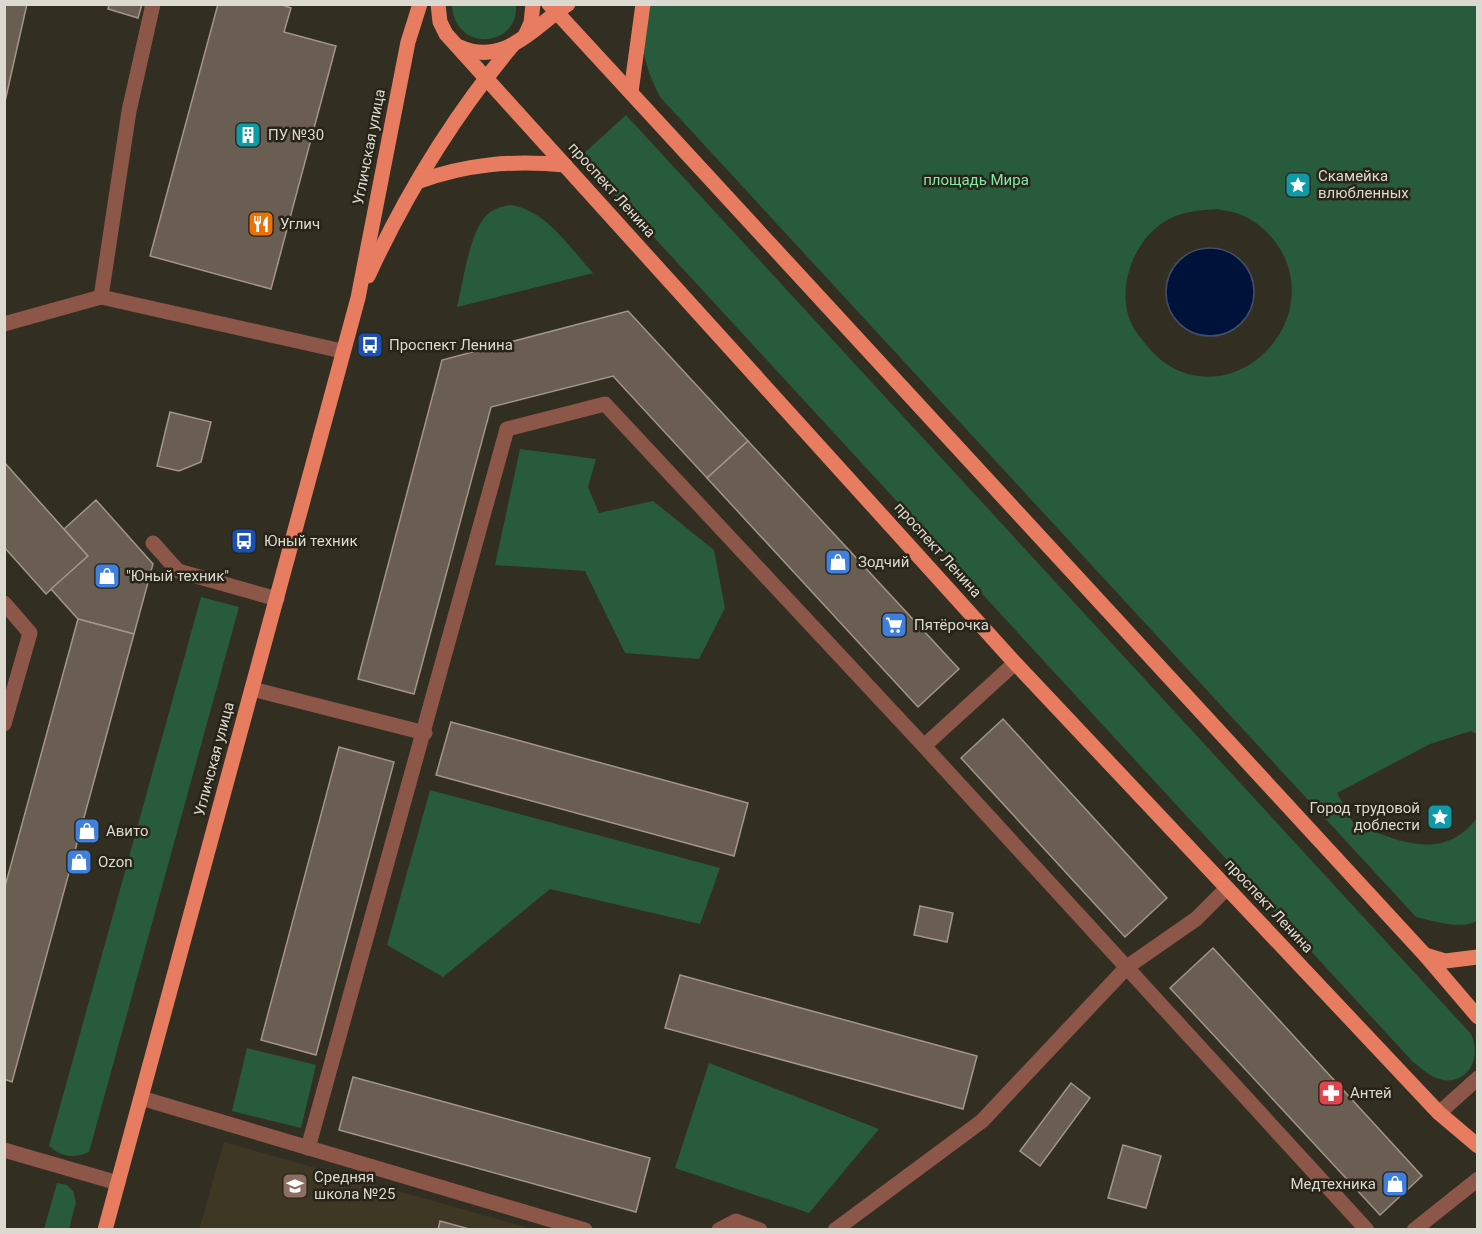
<svg xmlns="http://www.w3.org/2000/svg" width="1482" height="1234" font-family="Roboto,sans-serif">
	<rect width="100%" height="100%" fill="#322e21"/>
	<path fill="#3d3724" d="M224,1142L533,1229L199,1230Z"/>
	<g fill="#285b3c" fill-rule="evenodd">
		<path d="M649,4L1477,5V734L1471,731L1430,744L1337,793L1353,823C1397,841 1443,863 1477,818V921C1460,930 1435,921 1416,917L660,97C641,58 640,46 649,4ZM1218,209C1226,211 1236,212 1244,216C1265,226 1281,245 1288,266C1310,335 1233,405 1168,365C1155,357 1146,345 1137,333C1111,297 1132,238 1169,219C1185,211 1201,210 1218,209Z"/>
		<path d="M452,5H516C519,48 454,53 452,5Z"/>
		<path d="M626,115L1471,1034C1479,1051 1475,1076 1452,1080C1437,1083 1423,1070 1413,1062L580,157Z"/>
		<path d="M510,205C545,209 571,249 593,273L457,307C463,283 469,235 485,217C492,209 500,207 510,205Z"/>
		<path d="M520,449L596,459L588,487L599,513L653,501L714,550L725,608L699,659L625,653L585,571L495,565Z"/>
		<path d="M201,597L239,607L89,1152C74,1159 62,1157 49,1146Z"/>
		<path d="M430,790L720,868L700,924L550,889L443,977L387,945Z"/>
		<path d="M247,1048L316,1065L301,1128L232,1111Z"/>
		<path d="M709,1063L879,1129L809,1213L675,1168Z"/>
		<path d="M57,1183L67,1185L73,1191L76,1202L69,1229H44Z"/>
	</g>
	<circle fill="#001239" stroke="#424e67" stroke-width="1.5" cx="1210" cy="292" r="44"/>
	<g fill="#6a5e53" stroke="#a2958a" stroke-width="1.5">
		<path d="M4,4H27L4,106Z"/>
		<path d="M109,4H142L138,18L108,9Z"/>
		<path d="M218,4H280L291,8L284,32L336,46L271,289L150,256Z"/>
		<path d="M628,311L748,441L707,478L613,376L491,407L414,694L358,679L442,360Z"/>
		<path d="M170,412L211,422L201,462L179,471L157,466Z"/>
		<path d="M748,441L959,669L918,707L707,478Z"/>
		<path d="M4,462L88,556L46,594L4,547Z"/>
		<path d="M96,500L153,564L134,634L78,619L51,589L88,556L64,529Z"/>
		<path d="M78,619L134,634L12,1082L4,1079V890Z"/>
		<path d="M1003,719L1167,898L1125,937L961,758Z"/>
		<path d="M451,722L748,803L734,856L436,775Z"/>
		<path d="M339,747L394,762L316,1055L261,1040Z"/>
		<path d="M920,906L953,913L947,942L914,935Z"/>
		<path d="M1213,948L1422,1176L1380,1215L1170,988Z"/>
		<path d="M680,975L977,1056L963,1109L665,1028Z"/>
		<path d="M353,1077L650,1158L636,1212L339,1130Z"/>
		<path d="M1071,1083L1090,1098L1040,1166L1020,1151Z"/>
		<path d="M1123,1145L1161,1156L1146,1208L1108,1198Z"/>
		<path d="M440,1221L473,1230H438Z"/>
	</g>
	<g fill="none" stroke-linecap="round" stroke-linejoin="round">
		<g stroke="#8c5749" stroke-width="15">
			<path d="M101,297L129,111L153,4"/>
			<path d="M4,324L101,297L342,351"/>
			<path d="M153,543L178,571L277,599"/>
			<path d="M4,603L30,633L4,724"/>
			<path d="M252,689L425,733"/>
			<path d="M924,746L1015,663"/>
			<path d="M141,1098L585,1230"/>
			<path d="M1439,1113L1478,1078"/>
			<path d="M308,1148L507,429L605,404L924,746L1367,1230"/>
			<path d="M4,1150L118,1183"/>
			<path d="M719,1230L736,1221L760,1230"/>
			<path d="M835,1230L982,1121L1127,967L1196,919L1227,888"/>
			<path d="M1414,1230L1478,1179"/>
		</g>
		<g stroke="#e77c60" stroke-width="15">
			<path d="M438,4L440,22L446,34L1015,663L1439,1113L1478,1146"/>
			<path d="M549,4L1425,955L1478,1017"/>
			<path d="M525,36L531,23L533,4"/>
			<path d="M460,47C504,67 534,27 568,4"/>
			<path d="M631,92L643,4"/>
			<path d="M417,182C466,164 512,160 565,165"/>
			<path d="M368,276C406,194 454,115 512,46"/>
			<path d="M1425,955L1445,961L1478,957"/>
			<path d="M105,1230L358,298L408,42L420,4"/>
		</g>
	</g>
	<defs>
		<g id="building-square" transform="scale(1.35)"><rect x="-9" y="-9" width="18" height="18" rx="4" fill="#0f9aa8" stroke="#282418"/><path d="M-4-6H4V6H1V3H-1V6H-4ZM-2.5-4.3h1.7v1.8h-1.7ZM.8-4.3h1.7v1.8H.8ZM-2.5-1h1.7V.8h-1.7ZM.8-1h1.7V.8H.8Z" fill="#fff"/></g>
		<g id="sight-square" transform="scale(1.35)"><rect x="-9" y="-9" width="18" height="18" rx="4" fill="#0f9aa8" stroke="#282418"/><path d="M0-6L1.8-2.2L6-1.7L2.9 1.2L3.7 5.4L0 3.3L-3.7 5.4L-2.9 1.2L-6-1.7L-1.8-2.2Z" fill="#fff"/></g>
		<g id="restaurant-square" transform="scale(1.35)"><rect x="-9" y="-9" width="18" height="18" rx="4" fill="#e8710a" stroke="#282418"/><path d="M-5-6h1v4h1v-4h1v4h1v-4h1v5L-1.5 .5V6h-2V.5L-5-1ZM5-6V6H3V1.5H1.5Q1.5-4 5-6Z" fill="#fff"/></g>
		<g id="bus-square" transform="scale(1.35)"><rect x="-9" y="-9" width="18" height="18" rx="4" fill="#1a4fb4" stroke="#282418"/><path d="M-5-6H5V4H4V6H2V4H-2V6H-4V4H-5ZM-3.5-4V0h7V-4ZM-3.5 1.2v1.5H-2V1.2ZM2 1.2v1.5H3.5V1.2Z" fill="#fff"/></g>
		<g id="shop-square" transform="scale(1.35)"><rect x="-9" y="-9" width="18" height="18" rx="4" fill="#3f7fe0" stroke="#282418"/><path d="M-5-2.5h2.3a2.7 3.5 0 0 1 5.4 0H5L5.5 6h-11ZM-1.5-2.5h3a1.5 2.3 0 0 0-3 0Z" fill="#fff"/></g>
		<g id="supermarket-square" transform="scale(1.35)"><rect x="-9" y="-9" width="18" height="18" rx="4" fill="#3f7fe0" stroke="#282418"/><path d="M-6-5.5h2.5l.6 2H6L4.5 2H-2.5L-4.4-4H-6ZM-1.5 3.2a1.3 1.3 0 1 0 .1 0ZM3 3.2a1.3 1.3 0 1 0 .1 0Z" fill="#fff"/></g>
		<g id="pharmacy-square" transform="scale(1.35)"><rect x="-9" y="-9" width="18" height="18" rx="4" fill="#e0444e" stroke="#282418"/><path d="M-2-6h4v4h4v4h-4v4h-4v-4h-4v-4h4Z" fill="#fff"/></g>
		<g id="school-square" transform="scale(1.35)"><rect x="-9" y="-9" width="18" height="18" rx="4" fill="#8d6e63" stroke="#282418"/><path d="M0-5L7-2L0 1L-7-2ZM-4 1L0 2.5L4 1V4Q0 6-4 4Z" fill="#fff"/></g>
	</defs>
	<g fill-rule="evenodd">
		<use href="#building-square" x="248" y="135"/>
		<use href="#sight-square" x="1298" y="185"/>
		<use href="#restaurant-square" x="261" y="224"/>
		<use href="#bus-square" x="370" y="345"/>
		<use href="#bus-square" x="244" y="541"/>
		<use href="#shop-square" x="838" y="562"/>
		<use href="#shop-square" x="107" y="576"/>
		<use href="#supermarket-square" x="894" y="625"/>
		<use href="#sight-square" x="1440" y="817"/>
		<use href="#shop-square" x="87" y="831"/>
		<use href="#shop-square" x="79" y="862"/>
		<use href="#pharmacy-square" x="1331" y="1093"/>
		<use href="#shop-square" x="1395" y="1184"/>
		<use href="#school-square" x="295" y="1186"/>
	</g>
	<g text-anchor="middle" stroke-width="5" stroke-linejoin="round" paint-order="stroke">
		<g font-size="15" fill="#dcd9d1" stroke="#282418" text-anchor="start">
			<text x="268" y="140">ПУ №30</text>
			<text x="1318" y="181">Скамейка<tspan x="1318" dy="17">влюбленных</tspan></text>
			<text x="280" y="229">Углич</text>
			<text x="389" y="350">Проспект Ленина</text>
			<text x="264" y="546">Юный техник</text>
			<text x="858" y="567">Зодчий</text>
			<text x="126" y="581">"Юный техник"</text>
			<text x="914" y="630">Пятёрочка</text>
			<text x="1420" y="813" text-anchor="end">Город трудовой<tspan x="1420" dy="17">доблести</tspan></text>
			<text x="106" y="836">Авито</text>
			<text x="98" y="867">Ozon</text>
			<text x="1350" y="1098">Антей</text>
			<text x="314" y="1182">Средняя<tspan x="314" dy="17">школа №25</tspan></text>
			<text x="1376" y="1189" text-anchor="end">Медтехника</text>
		</g>
		<g font-size="15" fill="#dcd9d1" stroke="#282418">
			<text transform="translate(369 147) rotate(-79)" y="5">Угличская улица</text>
			<text transform="translate(612 190) rotate(48)" y="5">проспект Ленина</text>
			<text transform="translate(938 550) rotate(48)" y="5">проспект Ленина</text>
			<text transform="translate(214 759) rotate(-75)" y="5">Угличская улица</text>
			<text transform="translate(1269 906) rotate(47)" y="5">проспект Ленина</text>
		</g>
		<g font-size="15" fill="#81e8a7" stroke="#282418">
			<text x="976" y="185">площадь Мира</text>
		</g>
	</g>
	<rect width="1482" height="1234" fill="none" stroke="#dcd9d1" stroke-width="12"/>
</svg>
